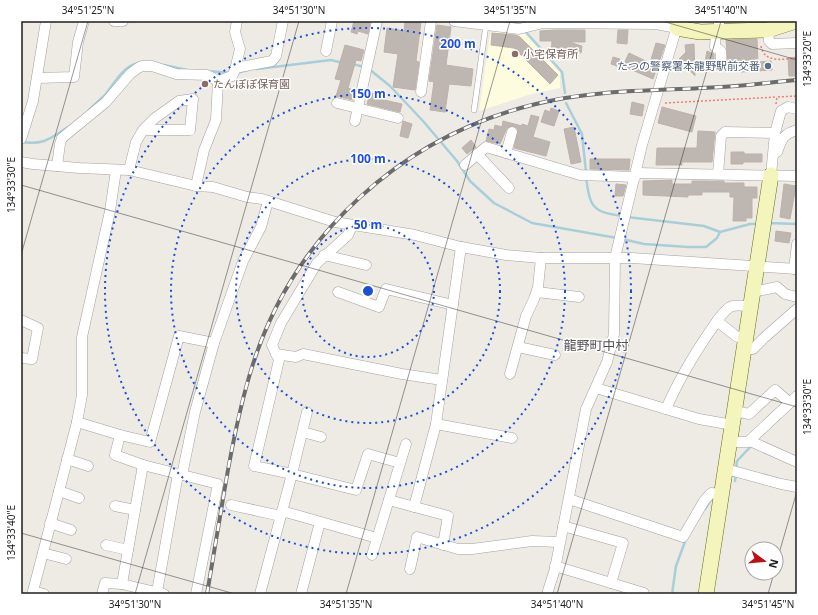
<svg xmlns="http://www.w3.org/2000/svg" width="818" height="615" font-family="'Noto Sans','Noto Sans JP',sans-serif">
	<rect width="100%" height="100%" fill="#eeebe5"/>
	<path fill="#fdfcdf" d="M495,30L525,34L560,72V88L528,95L479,111L490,35Z"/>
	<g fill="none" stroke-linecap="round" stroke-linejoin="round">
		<g stroke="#a8cfd9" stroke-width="2.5">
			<path d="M508,21L514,22L519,26"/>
			<path d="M524,30L562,72L565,93"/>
			<path d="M352,64L365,67"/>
			<path d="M164,65L187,70"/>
			<path d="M257,69L331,60L343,63"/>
			<path d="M369,69L390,86L423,121L457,161L470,181L494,203L532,223L617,238"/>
			<path d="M208,71L231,73"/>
			<path d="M236,73L248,70"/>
			<path d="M566,103L582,134L586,172"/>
			<path d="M89,110C94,105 100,100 105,95C114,84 123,66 138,63"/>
			<path d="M21,142C45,145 49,139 68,127"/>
			<path d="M586,177C590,207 592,212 622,216"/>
			<path d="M627,217L704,226L720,232"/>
			<path d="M768,223L797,224"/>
			<path d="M622,239L644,244L688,247H706L717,238L720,232L750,224H759"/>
			<path d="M736,469L737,461L753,444"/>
			<path d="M735,481L736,474"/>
			<path d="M705,509L711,500"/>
			<path d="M672,594L676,566L686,539"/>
		</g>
	</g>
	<g fill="#beb6b1" stroke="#bfb1a8">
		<path d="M354,21H362L370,23L368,34L358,31L357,34L351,32Z"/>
		<path d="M411,21L421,22L416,61L419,62L415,90L393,87L398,54L384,52L387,28L404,31L405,22L411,23Z"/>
		<path d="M437,25L451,27L446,65L473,69L471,86L449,84L445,112L430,110L434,82L429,81Z"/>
		<path d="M555,30H585V42H569L582,46L581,53L571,52V55H551L552,41H540V31Z"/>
		<path d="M618,30H628L627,44L617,43Z"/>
		<path d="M492,33L516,35L520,37L558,75L550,84L514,48L491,45Z"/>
		<path d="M757,39L758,62L771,61L772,70L741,72V63L728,62L726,40Z"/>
		<path d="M656,43L665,45L653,79L623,66L629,53L650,63Z"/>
		<path d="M694,44L695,76L679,59L686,52L685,45Z"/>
		<path d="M345,45L364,50L361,61L356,60L348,88L355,91L353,100L336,96L341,80L335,79Z"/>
		<path d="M707,51L714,54V64L705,62Z"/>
		<path d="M613,57L620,59L617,66L611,64Z"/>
		<path d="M797,57V76H789L788,58Z"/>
		<path d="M370,93L385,97L384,100L402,104L400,112L367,104Z"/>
		<path d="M632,102L644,105L642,116L630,114Z"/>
		<path d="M662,107L696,116L692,132L658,123Z"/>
		<path d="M551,108L559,111L554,126L541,122L545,110L550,112Z"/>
		<path d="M531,115L539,117L533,137L550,142L546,156L514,148L518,131L517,128L513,126L507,128L500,144L486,141L489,129L494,130L495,125L502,127L503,121L522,126V124L528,126Z"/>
		<path d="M403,121L412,124L408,138L400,136Z"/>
		<path d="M574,127L581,162L571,164L564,129Z"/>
		<path d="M698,131L715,132L712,162H682V165H656L657,148H697Z"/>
		<path d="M471,140L476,147L467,154L462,148Z"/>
		<path d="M731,152H744V154H762V162H743V164H731Z"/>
		<path d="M590,159H630L629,170L590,169Z"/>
		<path d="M672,180V184H692V181H724V183H744V187H757V198H752V218H746V221H733L734,197H730V192H702V195H688V197L643,195V181Z"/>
		<path d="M616,184L626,185L623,196H615Z"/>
		<path d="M784,184L796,186L790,219L780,217Z"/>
		<path d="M776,231L791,233L789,243L775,241Z"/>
	</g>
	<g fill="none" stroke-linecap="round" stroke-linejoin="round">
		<g stroke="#a2a2a2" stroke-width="6">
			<path id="lane" d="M474,110L486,25"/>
		</g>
		<g stroke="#a2a2a2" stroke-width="11">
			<g id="street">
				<path d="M114,21H123"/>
				<path d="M454,21L519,29L543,23L656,24L677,28"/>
				<path d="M768,30L769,41L772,44L797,43"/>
				<path d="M716,32L715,47L721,51V62"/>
				<path d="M719,32V21"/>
				<path d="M326,51L332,21"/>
				<path d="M235,68L272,61L276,56L283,21"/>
				<path d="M37,78L74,77L78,42L84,21"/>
				<path d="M218,81L232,76L235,70L240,49L235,32L237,21"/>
				<path d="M421,92L431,21"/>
				<path d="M337,103L398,118"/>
				<path d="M355,121L377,21"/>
				<path d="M21,139L33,101L46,21"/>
				<path d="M777,152C782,139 783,134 797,130"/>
				<path d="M506,153L512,132"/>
				<path d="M477,154L509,188"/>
				<path d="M21,162L33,164L79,168L129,170L196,186L213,187L247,197L262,199L335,222L415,235L461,247L506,255L541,258H632L797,269"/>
				<path d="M465,165L486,147L580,175L635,177"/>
				<path d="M57,166L60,144L62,138L106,102L130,74L138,68L142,66H152L176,74L207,75L218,81L216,120L204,150L196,186"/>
				<path d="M129,170L136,142L143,130L155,118L179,101L193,99L190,130H143"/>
				<path d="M636,173L797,176"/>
				<path d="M718,174L721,136L725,132L775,133"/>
				<path d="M771,175L775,133L781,111L788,107L797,109"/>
				<path d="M324,255L366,265"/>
				<path d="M794,269L797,244"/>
				<path d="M338,292L379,307L386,289L453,305"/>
				<path d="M537,292L579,297"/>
				<path d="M753,292L777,287L785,294L797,297"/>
				<path d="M21,320L38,328L32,359L21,358"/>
				<path d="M717,321L736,336L746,340"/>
				<path d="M518,347L555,355"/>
				<path d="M744,349H753L765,337L797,309"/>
				<path d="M276,354L296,357L303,354L402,374L442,380"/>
				<path d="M510,374L526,316L534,299L538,287L541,258"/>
				<path d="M596,388L699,419L733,425"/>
				<path d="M666,409C678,381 693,356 710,331C716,323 721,313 730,307C735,304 745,306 751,306"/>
				<path d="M735,411L749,414L775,390L789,402"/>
				<path d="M307,412L292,474L356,490L368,454L400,463"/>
				<path d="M77,422L120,435L115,455L143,465L218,484L196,594"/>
				<path d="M436,424L512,438"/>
				<path d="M303,432L321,437"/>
				<path d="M120,435L150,442L179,336L214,343"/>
				<path d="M750,441L797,462"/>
				<path d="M730,442H748L797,396"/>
				<path d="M67,459L88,466"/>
				<path d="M726,469L781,484L797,487"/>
				<path d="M182,475L195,412L214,343L243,261L261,227L268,201"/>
				<path d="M59,491L79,498"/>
				<path d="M569,499L683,537L704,501L711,493L722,494"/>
				<path d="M389,500L448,516L443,545"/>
				<path d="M231,505L281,516"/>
				<path d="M115,506L135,510"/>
				<path d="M414,507L436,424L461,247"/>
				<path d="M282,511L377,538"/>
				<path d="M50,523L71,530"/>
				<path d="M563,526L623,543L611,583"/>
				<path d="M106,545L128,550"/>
				<path d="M43,553L66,559"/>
				<path d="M372,555L406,444"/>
				<path d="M555,566L644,593"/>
				<path d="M410,569L417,537L458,549H472L532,541L559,542"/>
				<path d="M122,584L143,465"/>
				<path d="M157,592L178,474"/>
				<path d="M44,594L33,591L77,422L82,395V337L110,211L116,170"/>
				<path d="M102,594L105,583L122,584L164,594"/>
				<path d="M260,594L292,474L254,466L279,360L272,345L281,323L317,263L348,235L352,226"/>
				<path d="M301,594L320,522"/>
				<path d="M547,594L555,569L586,409L607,362L614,334L615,258L642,145L678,23"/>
			</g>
		</g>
		<g stroke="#666d0d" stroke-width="16">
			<g id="secondary">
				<path d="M677,28L700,32L768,30L796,21"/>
				<path d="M706,594L771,175"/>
			</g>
		</g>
		<g stroke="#ef7d74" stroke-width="1.5" stroke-dasharray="2 2" stroke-linecap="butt">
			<path d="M761,46C764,64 784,59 797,58"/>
			<path d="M665,103L777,97"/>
			<path d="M776,104L777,97L797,96"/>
		</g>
		<use href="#lane" stroke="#fff" stroke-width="5"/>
		<use href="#street" stroke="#fff" stroke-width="10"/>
		<use href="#secondary" stroke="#f4f5bc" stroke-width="15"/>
		<g stroke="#6c6c6c" stroke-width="4">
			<path id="rail" d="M207,594C213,558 219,523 225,487C232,446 240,404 253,364C295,233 403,136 536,104C596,89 659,91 721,87C746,86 771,82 797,80"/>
		</g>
		<use href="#rail" stroke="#fff" stroke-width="2.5" stroke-dasharray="8" stroke-linecap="butt"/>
	</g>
	<path fill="none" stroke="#1e1e1e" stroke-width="1" stroke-opacity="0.45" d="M662,21L797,60M21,185L797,407M21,255L88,21M21,533L235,594M776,564L797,491M135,594L299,21M346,594L510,21M557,594L721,21M768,594L774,573"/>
	<g fill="none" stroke="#1d4ed8" stroke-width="2" stroke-dasharray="2 4">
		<circle cx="368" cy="291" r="66"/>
		<circle cx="368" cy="291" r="132"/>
		<circle cx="368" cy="291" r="197"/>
		<circle cx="368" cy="291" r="263"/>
	</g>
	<g fill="#8d6e63" stroke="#fff" stroke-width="1.5">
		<circle cx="515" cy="54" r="4"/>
		<circle cx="205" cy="84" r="4"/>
	</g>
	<circle fill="#5c6f8a" stroke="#fff" stroke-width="1.5" cx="768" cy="66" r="4"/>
	<g text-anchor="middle" stroke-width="3" stroke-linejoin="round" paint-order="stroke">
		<g font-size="11" fill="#785e54" stroke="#fff" text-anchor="start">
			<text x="523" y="58">小宅保育所</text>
			<text x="213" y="88">たんぽぽ保育園</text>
		</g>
		<g font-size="11" fill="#4e5e75" stroke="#fff" text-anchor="end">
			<text x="760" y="70">たつの警察署本龍野駅前交番</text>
		</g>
		<g font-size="13" fill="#515151" stroke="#fff">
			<text x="596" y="350">龍野町中村</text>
		</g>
	</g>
	<circle cx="368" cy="291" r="6" fill="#1d4ed8" stroke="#fff" stroke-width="2"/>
	<g font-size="12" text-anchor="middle" font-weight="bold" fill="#1d4ed8" stroke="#fff" stroke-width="3" stroke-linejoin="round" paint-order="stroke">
		<text x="458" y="48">200 m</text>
		<text x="368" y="98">150 m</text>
		<text x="368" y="163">100 m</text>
		<text x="368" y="229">50 m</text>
	</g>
	<rect width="818" height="615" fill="none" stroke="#ffffff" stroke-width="44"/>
	<g transform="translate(764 561) rotate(106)"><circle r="19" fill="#ffffff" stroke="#a5a5a5"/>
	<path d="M0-3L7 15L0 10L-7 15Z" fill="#bd0f14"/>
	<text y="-6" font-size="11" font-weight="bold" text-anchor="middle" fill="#1e1e1e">N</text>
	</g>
	<rect x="22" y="22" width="774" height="571" fill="none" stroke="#1e1e1e" stroke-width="1.5"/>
	<g font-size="10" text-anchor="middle" fill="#1e1e1e">
		<text x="88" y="14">34°51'25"N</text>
		<text x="299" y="14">34°51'30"N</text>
		<text x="510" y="14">34°51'35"N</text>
		<text x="721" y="14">34°51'40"N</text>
		<text transform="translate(807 59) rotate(-90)" y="4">134°33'20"E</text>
		<text transform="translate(11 185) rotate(-90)" y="4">134°33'30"E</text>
		<text transform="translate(807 407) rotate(-90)" y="4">134°33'30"E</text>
		<text transform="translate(11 533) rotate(-90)" y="4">134°33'40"E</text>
		<text x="135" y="608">34°51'30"N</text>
		<text x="346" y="608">34°51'35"N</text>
		<text x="557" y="608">34°51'40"N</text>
		<text x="768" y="608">34°51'45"N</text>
	</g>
</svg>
